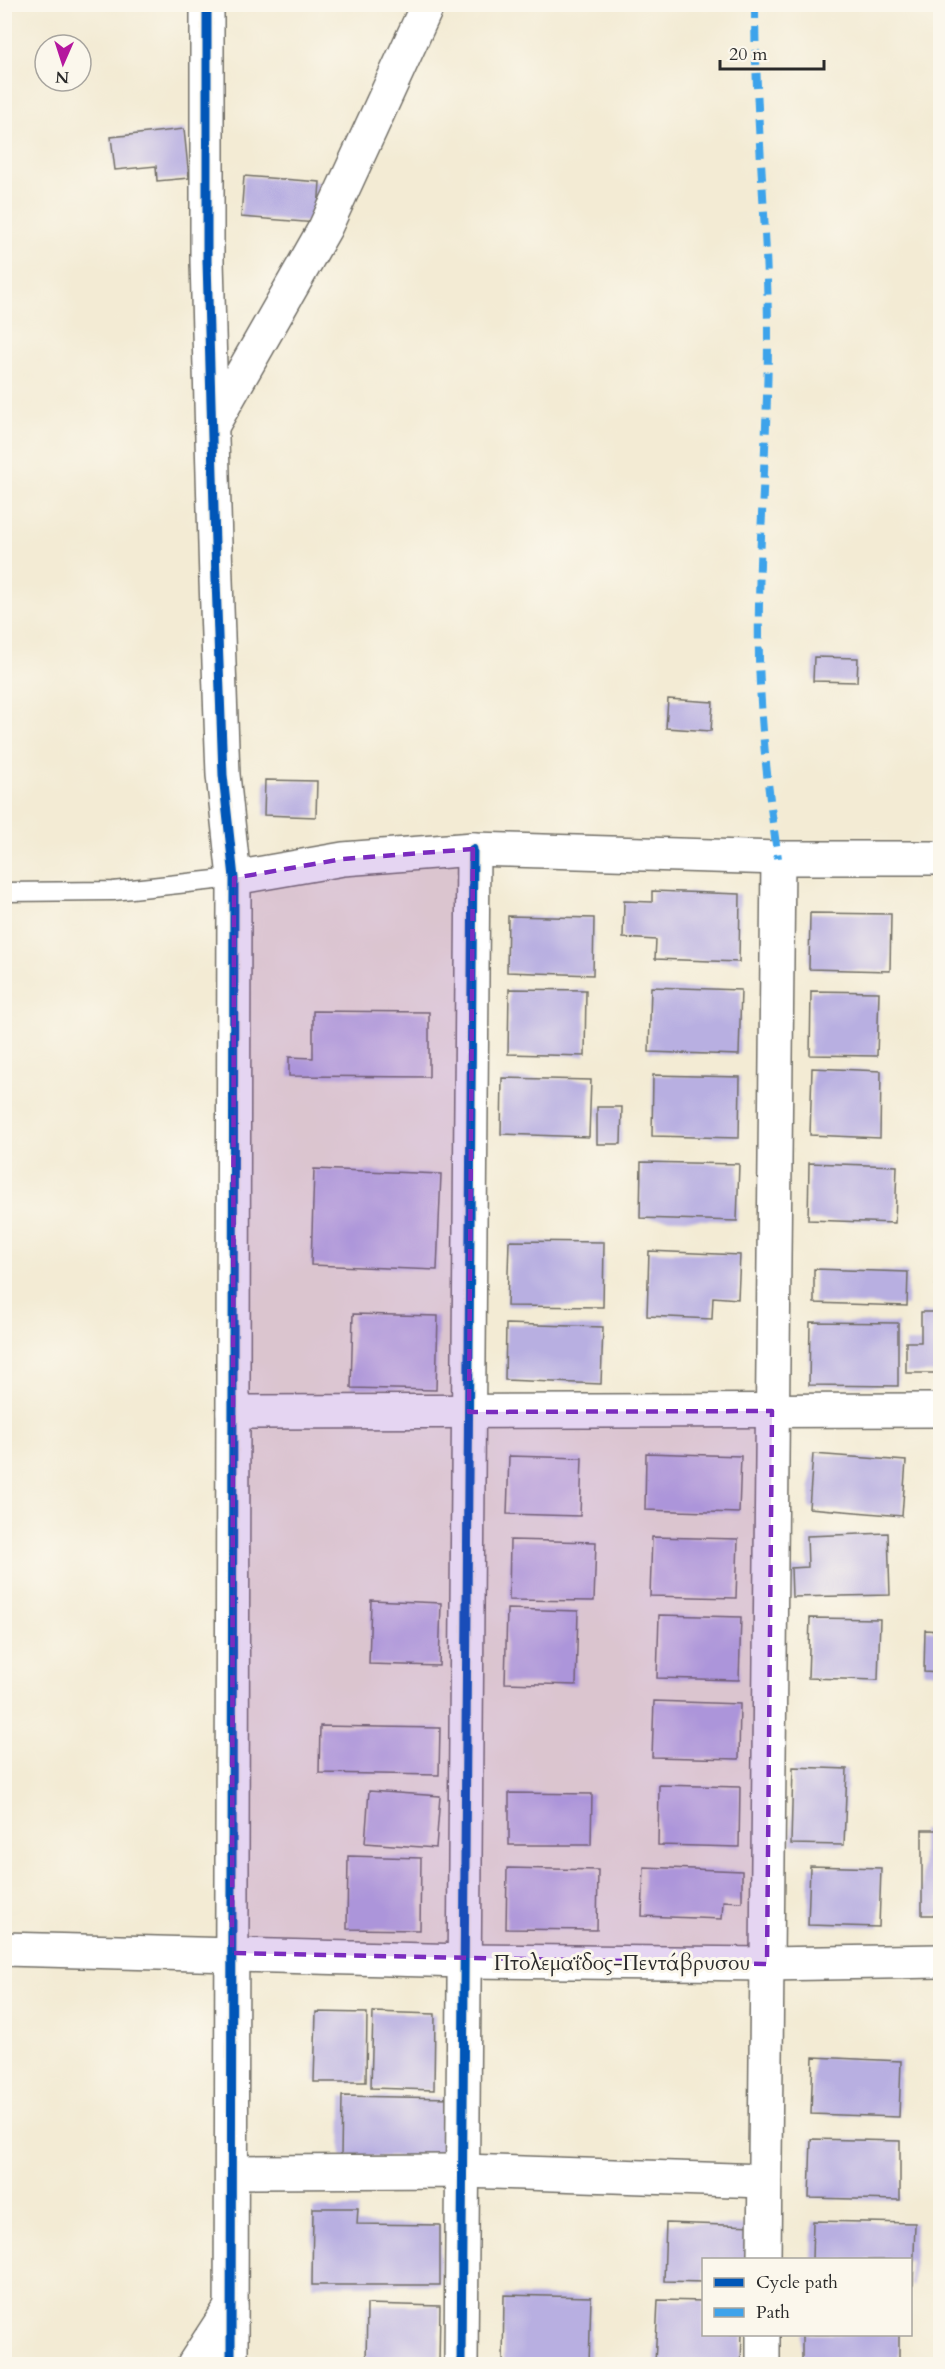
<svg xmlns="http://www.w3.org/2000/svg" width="945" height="2369" font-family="Cardo,serif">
	<rect width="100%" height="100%" fill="#fbf7ec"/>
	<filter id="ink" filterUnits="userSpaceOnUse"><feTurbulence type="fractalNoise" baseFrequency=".0167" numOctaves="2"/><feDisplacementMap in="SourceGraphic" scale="12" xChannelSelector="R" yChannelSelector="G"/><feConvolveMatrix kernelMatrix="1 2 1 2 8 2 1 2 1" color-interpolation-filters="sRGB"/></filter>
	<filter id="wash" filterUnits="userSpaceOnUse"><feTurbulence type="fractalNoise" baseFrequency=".008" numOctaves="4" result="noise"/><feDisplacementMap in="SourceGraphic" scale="24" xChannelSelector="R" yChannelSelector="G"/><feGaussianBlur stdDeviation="1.35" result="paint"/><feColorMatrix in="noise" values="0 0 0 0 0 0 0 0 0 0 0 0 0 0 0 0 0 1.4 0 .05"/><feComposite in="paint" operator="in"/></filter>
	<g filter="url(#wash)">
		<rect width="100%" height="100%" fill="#f3ebd4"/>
		<g id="blocks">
			<g fill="#b8afe1">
				<path d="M184,129L189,178L157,181L156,166L115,170L111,137Z"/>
				<path d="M244,176L320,182L317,223L241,217Z"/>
				<path d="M814,657L858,658L857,682L813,681Z"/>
				<path d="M668,699L713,702L711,731L666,728Z"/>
				<path d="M265,780L317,781L316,817L264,815Z"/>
				<path d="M652,891L740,894L739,962L655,959L656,940L623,938L624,901L652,902Z"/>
				<path d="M810,913L891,914L890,971L809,969Z"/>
				<path d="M508,916L594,918L593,975L507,972Z"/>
				<path d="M651,987L741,990L739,1055L649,1052Z"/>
				<path d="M509,989L586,990L585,1056L508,1054Z"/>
				<path d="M811,991L879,992L877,1056L810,1055Z"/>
				<path d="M313,1011L429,1012V1077L289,1076V1057L313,1058Z"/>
				<path d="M812,1068L881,1071L880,1138L810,1135Z"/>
				<path d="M653,1075L740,1077L739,1138L652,1136Z"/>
				<path d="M502,1078L591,1080L589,1137L501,1134Z"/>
				<path d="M597,1107H622L621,1144H597Z"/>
				<path d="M641,1162L739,1164L737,1221L640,1218Z"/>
				<path d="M809,1163L897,1166L895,1223L808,1220Z"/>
				<path d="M314,1169L441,1174L437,1270L311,1265Z"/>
				<path d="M509,1241L604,1242L603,1307L507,1306Z"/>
				<path d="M937,1249H940V1303H935Z"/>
				<path d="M649,1251L740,1255L738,1299L713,1297L712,1319L647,1316Z"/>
				<path d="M814,1269L908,1272L907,1306L814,1303Z"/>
				<path d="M921,1312H940V1373H906V1342H921Z"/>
				<path d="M353,1314L438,1316L436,1390L351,1388Z"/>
				<path d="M810,1322L898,1323V1386L809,1385Z"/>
				<path d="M506,1324L603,1327L601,1384L505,1380Z"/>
				<path d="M646,1453L741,1456L739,1513L645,1510Z"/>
				<path d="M813,1454L906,1461L902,1516L809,1508Z"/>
				<path d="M509,1456L582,1458L580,1516L507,1514Z"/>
				<path d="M888,1533L890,1595L792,1597L791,1568L808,1567L807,1536Z"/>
				<path d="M652,1537L738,1539L736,1598L650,1596Z"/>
				<path d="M510,1540L596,1542L594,1601L509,1600Z"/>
				<path d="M371,1600L441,1603L439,1666L369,1664Z"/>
				<path d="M507,1609L578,1611L576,1685L505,1683Z"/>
				<path d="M659,1615L741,1617L739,1680L657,1678Z"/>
				<path d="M810,1618L880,1619L878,1680L808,1678Z"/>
				<path d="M925,1630L940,1631V1673L924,1672Z"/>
				<path d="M654,1701L740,1704L739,1759L652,1757Z"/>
				<path d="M320,1726L440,1728L439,1775L319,1773Z"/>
				<path d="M793,1767L847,1769L844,1845L791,1844Z"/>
				<path d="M659,1785L740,1787L739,1847L658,1845Z"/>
				<path d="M369,1791L440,1796L436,1848L365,1843Z"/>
				<path d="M509,1793L592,1794L591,1845H509Z"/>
				<rect x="922" y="1830" width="18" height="85"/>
				<path d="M348,1856L421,1858L420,1930L347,1929Z"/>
				<path d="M810,1866L881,1868L879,1927L808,1925Z"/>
				<path d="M644,1867L742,1871V1902L723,1901L722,1919L642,1916Z"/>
				<path d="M507,1868L598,1870L597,1930L506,1929Z"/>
				<path d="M316,2012L367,2013L366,2082H314Z"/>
				<path d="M373,2012L435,2014L434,2090L371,2088Z"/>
				<path d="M813,2057L901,2061L899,2117L811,2114Z"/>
				<path d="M342,2096L453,2098L452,2158L341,2156Z"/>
				<path d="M811,2139L900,2141V2200L809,2198Z"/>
				<path d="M313,2208H358L357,2224L440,2225V2285H312Z"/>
				<path d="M813,2221L915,2223L913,2285H910V2260H812Z"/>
				<path d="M666,2223L755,2226L754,2260H704V2282L664,2281Z"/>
				<path d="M504,2295L591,2297L589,2364H503Z"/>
				<path d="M658,2300L704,2301V2334H742L741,2364H655Z"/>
				<path d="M367,2304L440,2306L439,2364H366Z"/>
				<rect x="802" y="2334" width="97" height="30"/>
			</g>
		</g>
	</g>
	<g filter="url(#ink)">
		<use href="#blocks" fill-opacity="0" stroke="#716e66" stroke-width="1.5"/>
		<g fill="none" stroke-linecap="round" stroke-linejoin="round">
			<g stroke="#716e66" stroke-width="21">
				<path id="lane" d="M4,892L113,891L234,878"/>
			</g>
			<g stroke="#716e66" stroke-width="36">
				<g id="street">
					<path d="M207,4V261L216,580L223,775L234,878L231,2364"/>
					<path d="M211,428L325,228L428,4"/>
					<path d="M234,878L343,859L473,849L778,858H940"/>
					<path d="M233,1412L940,1410"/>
					<path d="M4,1949L465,1961L767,1964L940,1961"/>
					<path d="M232,2172L463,2171L764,2181"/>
					<path d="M764,2260L778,858"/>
					<path d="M194,2364L231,2307"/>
					<path d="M461,2364L473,849"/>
					<path d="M763,2364V2334"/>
				</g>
			</g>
			<use href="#lane" stroke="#fff" stroke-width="18"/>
			<use href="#street" stroke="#fff" stroke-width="33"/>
			<path stroke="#3ea3eb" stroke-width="8" stroke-dasharray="15 8" stroke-linecap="butt" d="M755,4C755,115 768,225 768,336C768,444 757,551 759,659C761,726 768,792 778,858"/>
			<g stroke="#fbf7ec" stroke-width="13">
				<g id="cycleway">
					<path d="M207,4V261L216,580L223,775L234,878L231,2364"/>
					<path d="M461,2364L473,849"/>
				</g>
			</g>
			<use href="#cycleway" stroke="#0057b8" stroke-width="9"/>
		</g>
	</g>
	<path fill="#7b2cbf" fill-opacity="0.2" stroke="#7b2cbf" stroke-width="4.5" stroke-dasharray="12 8" stroke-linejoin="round" d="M473,849L469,1412L772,1411L767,1964L232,1953L234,878L343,859Z"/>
	<g text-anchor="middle" stroke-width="6" stroke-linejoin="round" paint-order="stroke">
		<g font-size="21" fill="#2b2b2b" stroke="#fbf7ec">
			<text x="622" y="1970">Πτολεμαΐδος-Πεντάβρυσου</text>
		</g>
	</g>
	<rect width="945" height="2369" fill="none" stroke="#fbf7ec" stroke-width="24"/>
	<rect x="702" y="2258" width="210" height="78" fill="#fbf7ec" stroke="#a8a59f" stroke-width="1.5"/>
	<rect x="714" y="2278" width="30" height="9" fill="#0057b8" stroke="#a8a59f" stroke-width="1.5"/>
	<text x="756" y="2288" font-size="18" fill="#2b2b2b">Cycle path</text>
	<rect x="714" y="2308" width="30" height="9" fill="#3ea3eb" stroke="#a8a59f" stroke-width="1.5"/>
	<text x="756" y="2318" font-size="18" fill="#2b2b2b">Path</text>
	<g transform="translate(63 63) rotate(183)"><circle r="28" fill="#fbf7ec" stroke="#a8a59f" stroke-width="1.5"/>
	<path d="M0-4.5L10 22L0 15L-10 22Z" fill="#b5179e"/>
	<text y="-9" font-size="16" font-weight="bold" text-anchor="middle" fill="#2b2b2b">N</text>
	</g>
	<path d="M720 60v9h104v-9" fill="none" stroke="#2b2b2b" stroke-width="3"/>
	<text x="729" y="60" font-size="18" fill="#2b2b2b" stroke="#fbf7ec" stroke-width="4.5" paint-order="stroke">20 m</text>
</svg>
